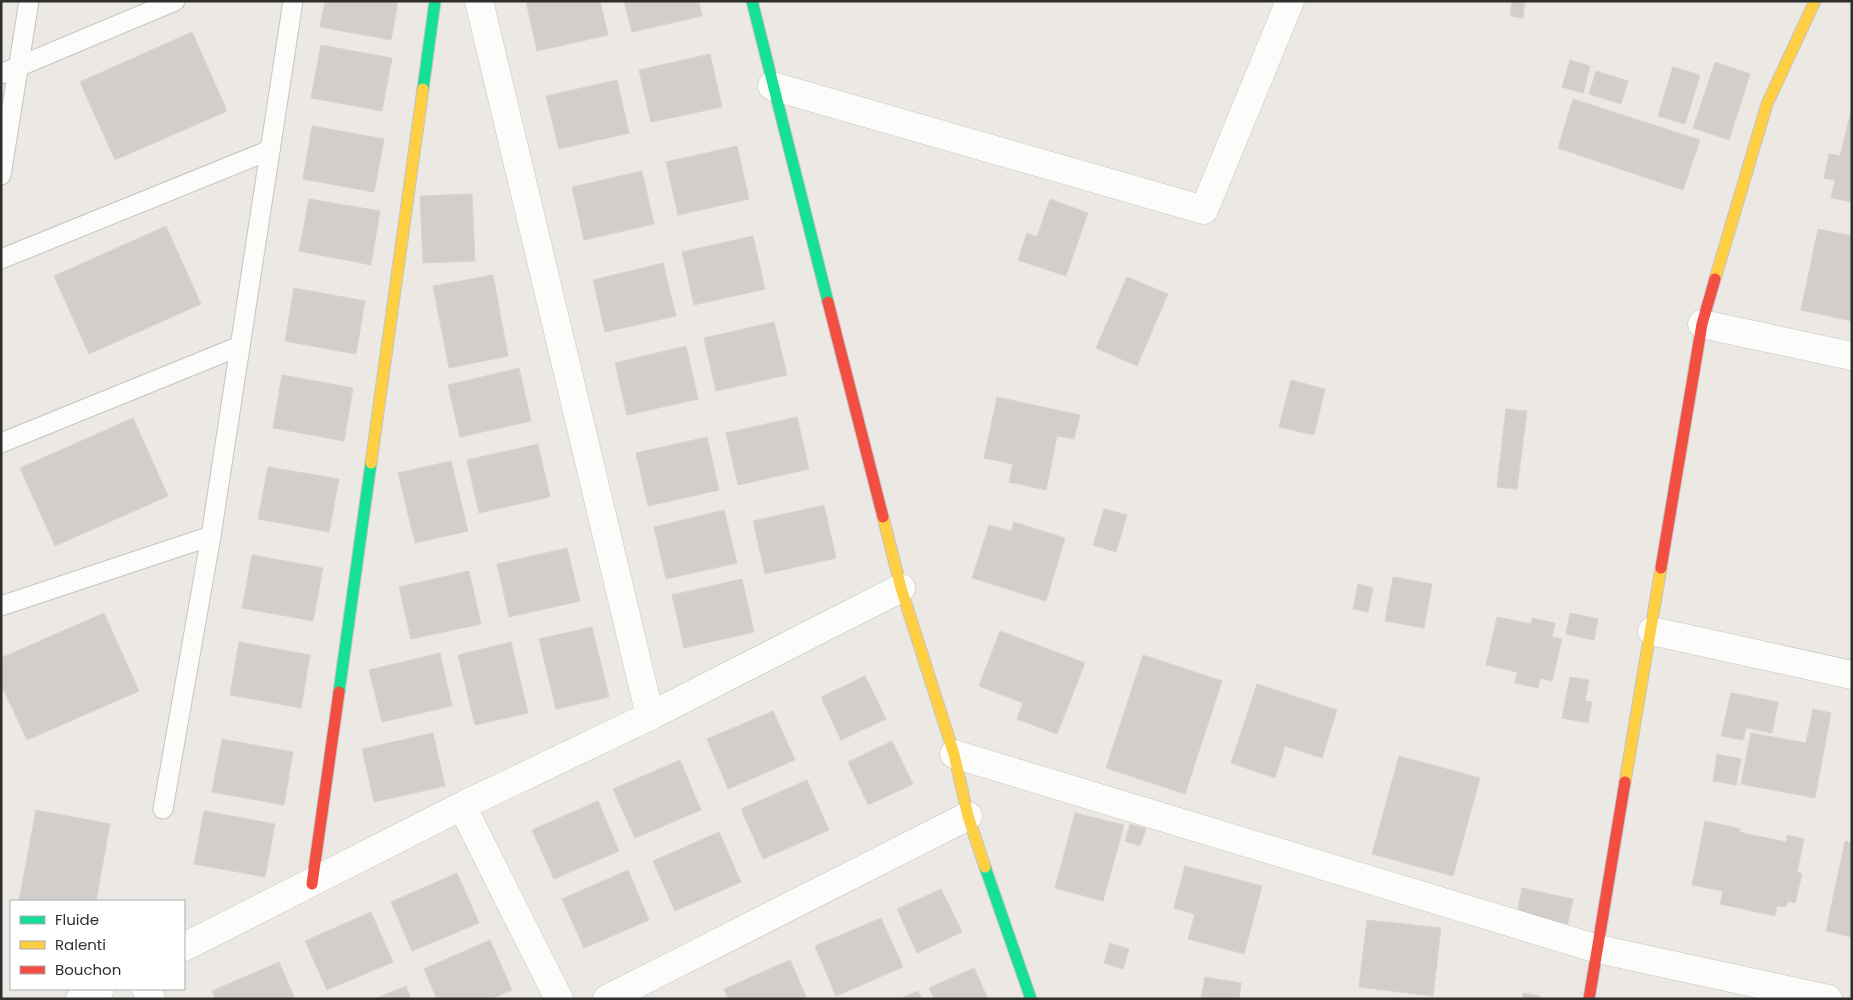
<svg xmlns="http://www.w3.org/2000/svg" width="1853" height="1000" font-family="Poppins,sans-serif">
	<rect width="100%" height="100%" fill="#ece8e4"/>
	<g fill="#d1cecb" stroke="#d7d4d0">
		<path d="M325,1H398L391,40L320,27Z"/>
		<path d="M526,1H600L608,35L537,51Z"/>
		<path d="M624,1H699L702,16L632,32Z"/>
		<path d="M1512,1H1525L1523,18L1510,16Z"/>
		<path d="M192,32L227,111L115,160L80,82Z"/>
		<path d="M321,45L392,58L382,111L311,98Z"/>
		<path d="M710,54L722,107L651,122L639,70Z"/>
		<path d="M1570,60L1590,66L1583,93L1562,87Z"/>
		<path d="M1715,62L1750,74L1729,140L1693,128Z"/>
		<path d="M1673,67L1700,75L1685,124L1658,116Z"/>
		<path d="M1596,71L1628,81L1621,104L1589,94Z"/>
		<path d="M617,80L629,133L559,149L546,96Z"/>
		<path d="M1573,99L1700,140L1683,190L1558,148Z"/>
		<path d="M1851,111H1852V202L1831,198L1835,180L1824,178L1829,154L1840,156Z"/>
		<path d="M312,126L384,139L374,192L303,179Z"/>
		<path d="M737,146L749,199L678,215L666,162Z"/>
		<path d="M642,171L654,224L584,240L572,187Z"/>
		<path d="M472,194L475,261L423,263L420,196Z"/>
		<path d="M309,199L380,211L371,265L299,251Z"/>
		<path d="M1050,199L1088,213L1066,276L1018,260L1027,233L1037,237Z"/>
		<path d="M166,226L201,304L89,354L54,276Z"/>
		<path d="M1818,229L1852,236V321L1801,310Z"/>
		<path d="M753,236L765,289L694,305L682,252Z"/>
		<path d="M663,263L676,316L605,332L593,280Z"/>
		<path d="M493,275L508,356L449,368L433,286Z"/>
		<path d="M1127,277L1168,294L1137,366L1096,348Z"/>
		<path d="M294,288L365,301L356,354L285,341Z"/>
		<path d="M774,322L787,375L716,391L704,338Z"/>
		<path d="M686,346L698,399L627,415L615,363Z"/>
		<path d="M519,368L531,421L460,437L448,385Z"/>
		<path d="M282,375L353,388L344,441L273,428Z"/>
		<path d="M1291,380L1325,389L1314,435L1279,427Z"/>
		<path d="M997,397L1080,415L1074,439L1057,436L1046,490L1009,482L1013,464L984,458Z"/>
		<path d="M1506,409L1527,411L1517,489L1497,487Z"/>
		<path d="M797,417L809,469L738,485L726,433Z"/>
		<path d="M133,418L168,496L55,546L20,468Z"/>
		<path d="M707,437L719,490L648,506L636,453Z"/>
		<path d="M538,444L550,497L479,513L467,460Z"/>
		<path d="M451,461L468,531L415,543L398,473Z"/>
		<path d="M268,467L339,479L329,532L258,519Z"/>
		<path d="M824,505L836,558L765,574L753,521Z"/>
		<path d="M1104,509L1127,515L1116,552L1093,545Z"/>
		<path d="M724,510L737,563L666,579L654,527Z"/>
		<path d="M1014,522L1065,538L1046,601L972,578L989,525L1011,531Z"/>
		<path d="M567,548L580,601L509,617L497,564Z"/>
		<path d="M252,555L323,568L313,621L242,608Z"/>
		<path d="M469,571L481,624L411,639L399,587Z"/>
		<path d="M1393,577L1432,584L1424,628L1385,621Z"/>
		<path d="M742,579L754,632L684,648L672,595Z"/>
		<path d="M1358,584L1373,588L1368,612L1353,609Z"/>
		<path d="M104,613L139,691L27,740L1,684V658Z"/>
		<path d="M1570,613L1598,619L1594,640L1566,634Z"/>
		<path d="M1497,617L1531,624L1532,618L1555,623L1552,637L1562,639L1552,681L1540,678L1538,688L1515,683L1517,672L1486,665Z"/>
		<path d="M592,627L609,697L556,709L539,639Z"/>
		<path d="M1000,631L1085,663L1057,734L1017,719L1023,703L979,686Z"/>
		<path d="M239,642L310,655L301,708L230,695Z"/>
		<path d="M511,642L528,713L475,725L458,655Z"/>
		<path d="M440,653L452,706L382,722L369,670Z"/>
		<path d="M1143,655L1222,681L1185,794L1106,768Z"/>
		<path d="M865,676L886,719L841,740L821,697Z"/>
		<path d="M1570,677L1589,680L1585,701L1566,697Z"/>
		<path d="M1257,684L1337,710L1322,758L1285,746L1275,778L1231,763Z"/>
		<path d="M1731,693L1778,702L1772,733L1724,723Z"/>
		<path d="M1566,697L1592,702L1588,723L1562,718Z"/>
		<path d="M1813,709L1831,713L1815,798L1741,784L1751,733L1806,743Z"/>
		<path d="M773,711L795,760L728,789L707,739Z"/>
		<path d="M1724,723L1746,728L1743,740L1721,736Z"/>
		<path d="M433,733L445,786L374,802L362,749Z"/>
		<path d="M222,739L293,752L284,805L212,792Z"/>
		<path d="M892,741L913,784L868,805L848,762Z"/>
		<path d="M1717,754L1741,759L1736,785L1713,781Z"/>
		<path d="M1399,756L1480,778L1453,876L1372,854Z"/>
		<path d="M680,760L701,810L635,838L613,789Z"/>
		<path d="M807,780L829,830L763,859L741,809Z"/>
		<path d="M598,801L619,851L554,879L532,830Z"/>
		<path d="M36,810L110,824L96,901H19Z"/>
		<path d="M204,811L275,824L265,877L194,864Z"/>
		<path d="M1075,813L1124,825L1103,901L1055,888Z"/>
		<path d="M1705,821L1741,829L1739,832L1786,842L1787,835L1804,839L1797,872L1802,874L1795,903L1788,901L1786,907L1777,906L1775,916L1720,904L1723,891L1692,885Z"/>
		<path d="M1130,824L1146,829L1140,846L1125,841Z"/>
		<path d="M719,832L741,882L675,911L653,861Z"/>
		<path d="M1845,841L1852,843V937L1826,931Z"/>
		<path d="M1185,866L1262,886L1244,954L1188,939L1195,914L1174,908Z"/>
		<path d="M628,870L649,920L584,948L562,899Z"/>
		<path d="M457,873L479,923L412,951L391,902Z"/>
		<path d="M1522,888L1573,899L1567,927L1517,915Z"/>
		<path d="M941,889L962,932L917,953L897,909Z"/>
		<path d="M371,912L393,962L327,990L305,941Z"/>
		<path d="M881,918L903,967L836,996L815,946Z"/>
		<path d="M1367,920L1441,928L1433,996L1359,987Z"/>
		<path d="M490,940L512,990L491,999H437L424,969Z"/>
		<path d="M1110,943L1129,949L1123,969L1104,963Z"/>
		<path d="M790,960L807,999H728L724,989Z"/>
		<path d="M279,962L295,999H216L212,991Z"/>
		<path d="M974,968L988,999H934L929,988Z"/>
		<path d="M1205,977L1241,983L1239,999H1201Z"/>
		<path d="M406,986L411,999H375Z"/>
		<path d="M918,991L922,999H899Z"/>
		<path d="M1523,993L1540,996L1539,999H1522Z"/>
	</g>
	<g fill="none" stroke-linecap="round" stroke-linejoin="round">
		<g stroke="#c5c4c5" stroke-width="21">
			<g id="lane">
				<path d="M1,74L175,1"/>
				<path d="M1,175L29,1"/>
				<path d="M1,259L270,150"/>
				<path d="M1,443L240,346"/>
				<path d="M1,606L211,536"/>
				<path d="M163,809L211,536L293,1"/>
			</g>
		</g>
		<g stroke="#c5c4c5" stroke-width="29">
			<g id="street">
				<path d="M479,1L650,716"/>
				<path d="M772,86L1204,210L1290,1"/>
				<path d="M1702,324L1852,356"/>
				<path d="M1652,631L1852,675"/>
				<path d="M954,754L1598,949L1828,999"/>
				<path d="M462,806L559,999"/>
				<path d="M184,947L462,806L650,716L901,588"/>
				<path d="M146,989L151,999"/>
				<path d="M80,999L100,989"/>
				<path d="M607,999L968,816"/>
			</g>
		</g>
		<g stroke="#c5c4c5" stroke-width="13">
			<g id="fast">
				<path d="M752,1L828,302"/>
				<path d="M423,89L435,1"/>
				<path d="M339,692L371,463"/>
				<path d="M985,867L1031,999"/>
			</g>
		</g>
		<g stroke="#c5c4c5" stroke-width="13">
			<g id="slow">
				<path d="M1715,279L1767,104L1815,1"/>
				<path d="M371,463L423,89"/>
				<path d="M883,517L901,588L954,754L968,816L985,867"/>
				<path d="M1625,782L1661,568"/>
			</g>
		</g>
		<g stroke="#c5c4c5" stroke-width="13">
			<g id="jam">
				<path d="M828,302L883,517"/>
				<path d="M1661,568L1702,324L1715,279"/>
				<path d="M312,884L339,692"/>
				<path d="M1589,999L1625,782"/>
			</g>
		</g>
		<use href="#lane" stroke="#fcfcfb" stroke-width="19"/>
		<use href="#street" stroke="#fcfcfb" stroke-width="28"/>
		<use href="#fast" stroke="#16e098" stroke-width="11"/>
		<use href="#slow" stroke="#ffcf43" stroke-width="11"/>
		<use href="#jam" stroke="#f24e42" stroke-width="11"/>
	</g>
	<rect width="1853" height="1000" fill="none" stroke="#2e2e2e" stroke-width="5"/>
	<rect x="10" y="900" width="175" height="90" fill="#ffffff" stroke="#ababab"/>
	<rect x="20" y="916" width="25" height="8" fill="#16e098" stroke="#ababab"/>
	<text x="55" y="925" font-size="15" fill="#2e2e2e">Fluide</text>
	<rect x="20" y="941" width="25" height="8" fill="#ffcf43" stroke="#ababab"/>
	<text x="55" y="950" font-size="15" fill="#2e2e2e">Ralenti</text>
	<rect x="20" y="966" width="25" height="8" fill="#f24e42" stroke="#ababab"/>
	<text x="55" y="975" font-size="15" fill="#2e2e2e">Bouchon</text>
</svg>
